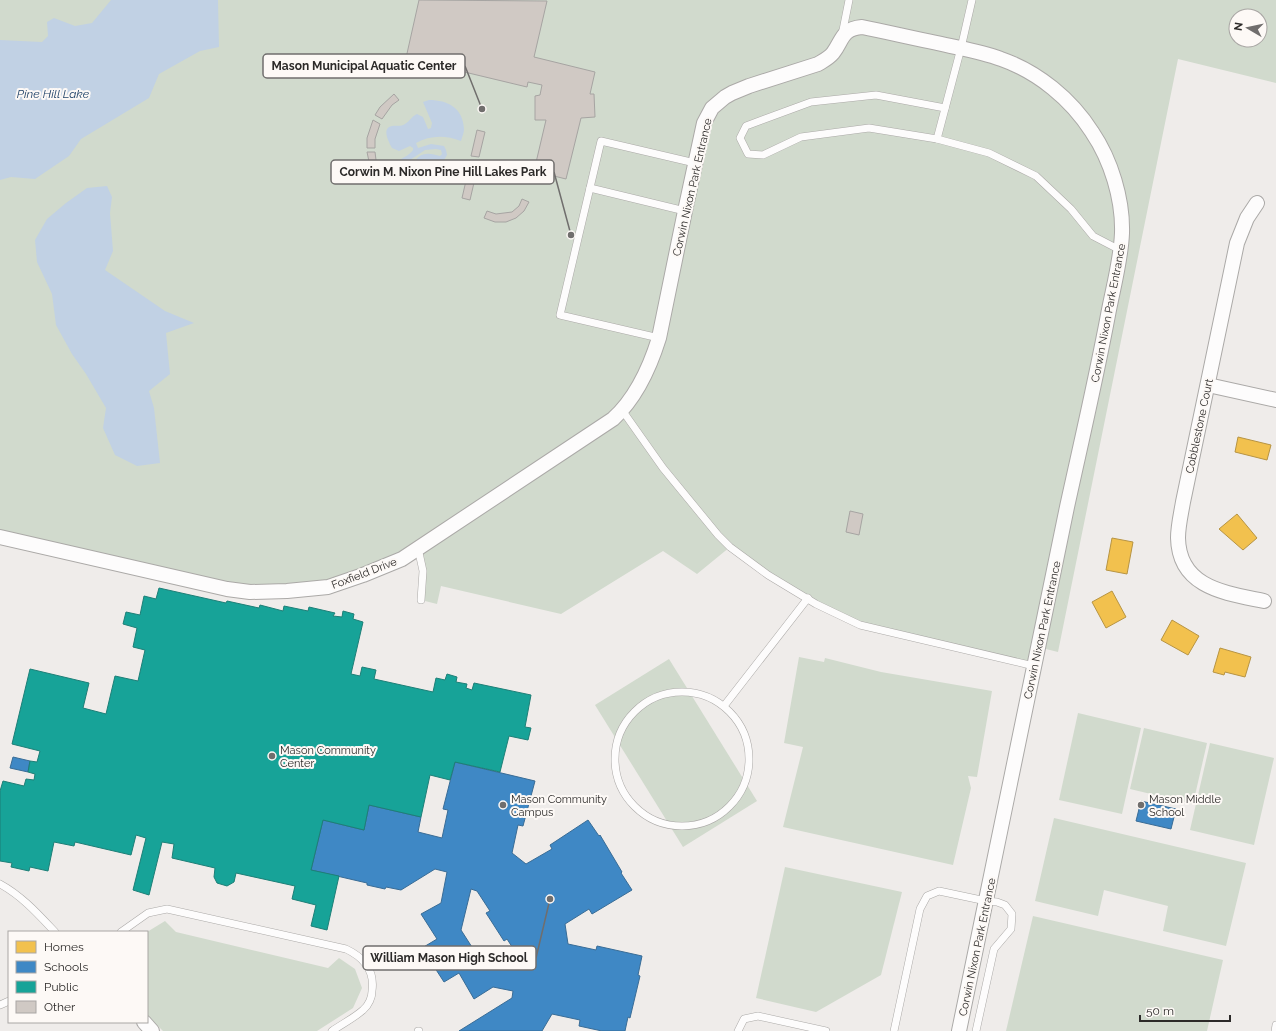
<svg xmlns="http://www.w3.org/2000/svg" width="1276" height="1031" font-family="Raleway,sans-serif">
	<rect width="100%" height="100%" fill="#efecea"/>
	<g fill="#d1dacd" fill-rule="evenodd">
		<path d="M0,0H1276V83L1178,59L1058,652L1038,647L1034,666L860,625L816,604L730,547L697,574L663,551L561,614L441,586L437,604L421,600L423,571L418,549L363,575L250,592L0,537ZM1236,16H1260V40H1236Z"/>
		<path d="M799,657L824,662L825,658L881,672L992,691L977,777L968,776L971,788L953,865L783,827L803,747L784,743Z"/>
		<path d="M669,659L757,801L683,847L595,705Z"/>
		<path d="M1078,713L1141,728L1122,814L1059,800Z"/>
		<path d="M1144,728L1207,743L1193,804L1130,789Z"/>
		<path d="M1210,743L1274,758L1254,845L1190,830Z"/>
		<path d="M1054,818L1246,863L1226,946L1163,931L1168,906L1104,890L1098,916L1035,901Z"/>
		<path d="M785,867L902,892L881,975L816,1012L756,998Z"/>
		<path d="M1033,916L1223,960L1207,1031H1006Z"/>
		<path d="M165,921L176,932L328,968L339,958L355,969L362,988L353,1008L317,1031H163L147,1015V932Z"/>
	</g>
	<g fill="#c1d1e4" fill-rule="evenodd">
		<path d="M111,0H218L219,47L200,51L159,74L149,98L81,139L69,156L35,179L11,177L0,180V40L42,42L48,36L47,22L54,18L75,26L92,23Z"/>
		<path d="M429,100C448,100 463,108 464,129C464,133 462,137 461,141C446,135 430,135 416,143L418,148L431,144L444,146L446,150L447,155L444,160L439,161L440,166L438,175L422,172L425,159C417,160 416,169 414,175C408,179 405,179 398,177C389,158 405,161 413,150V148L410,146L399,151L392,148C389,142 381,128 392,126C397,125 400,127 405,124C410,121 412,116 417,114L423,117L428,129L431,128L432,123L423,102ZM436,149L441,150L442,154L440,156C435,155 430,153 426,154C413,155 419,167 403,163L410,160L425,150Z"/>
		<path d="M107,186L112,197L110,213L113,251L105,270L165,311L194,323L166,333L170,374L149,391L154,408L160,463L137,466L115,455L103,428L106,408L86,374L72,354L56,325L52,294L37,262L35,240L47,219L66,203L87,188Z"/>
	</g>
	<g fill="#f2c14e" stroke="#b79443">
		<path d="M1238,437L1271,445L1267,460L1235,452Z"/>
		<path d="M1237,514L1257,538L1243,550L1219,529Z"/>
		<path d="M1112,538L1133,542L1127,574L1106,570Z"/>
		<path d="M1112,591L1126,617L1106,628L1092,602Z"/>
		<path d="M1172,620L1199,636L1188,655L1161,640Z"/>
		<path d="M1220,648L1251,657L1245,677L1225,672L1224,675L1213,672Z"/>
	</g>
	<g fill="#3f88c5" stroke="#396c96" fill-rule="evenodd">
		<path d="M13,757L30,761L28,772L10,768Z"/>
		<path d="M455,762L535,781L523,826L518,825L512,853L526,864L552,849L550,845L588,820L599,836L600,835L622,872L621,873L632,890L592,914L589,909L565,924L568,944L596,950L597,946L642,956L638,975L640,976L630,1018L628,1017L625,1031H602L579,1026L580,1020L552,1014L542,1031H459L512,998L513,991L493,987L474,999L459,973L444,982L422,948L437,939L421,914L441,903L447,872L435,869L401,890L386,887L385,889L367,885V883L311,870L323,820L364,830L369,805L421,817L418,832L442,838L448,810L443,809ZM471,889L477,891L490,911L486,913L504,941L507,939L520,959L519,965L477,955L461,930Z"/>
		<path d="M1141,801L1176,809L1171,829L1136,821Z"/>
	</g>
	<path fill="#17a398" stroke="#1d7f77" d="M159,588L226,603L227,601L259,608L260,605L283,611L284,606L308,611L309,607L335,613L333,616L342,617L343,611L354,614L353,619L363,622L351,674L360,676L362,667L376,670L374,679L433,692L436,678L445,680L447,674L457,677L456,682L467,684L466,688L472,690L474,683L531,695L525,727L531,728L528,740L509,736L500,772L455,762L450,780L430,775L421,817L369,805L364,830L323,820L311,870L339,876L327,930L311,926L316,905L292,899L295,886L236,873L234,882L227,886L217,883L214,877L215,868L172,858L174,844L162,842L149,895L133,890L146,838L136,835L131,855L75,842L74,846L54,842L48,871L30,867L29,871L11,867L12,863L0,861V791L3,781L24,786L26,779L34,780L35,774L28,772L30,761L37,762L40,751L12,744L30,669L89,683L83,708L106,714L115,676L138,681L145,650L133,647L137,628L123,624L126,612L140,615L144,596L156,599Z"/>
	<g fill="#d0c9c4" stroke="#a6a4a2">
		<path d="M419,0L547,1L534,57L595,72L590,94H594L595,117L581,118L566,179L534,171L546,120H535V96L540,95L542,85L528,82L527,87L406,58Z"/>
		<path d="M394,94L399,100L392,105L382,119L375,115L380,107Z"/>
		<path d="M373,120L380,124L375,139V148H367V138Z"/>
		<path d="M477,130L485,132L479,157L471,156Z"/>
		<path d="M367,152H375L376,160L382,176L375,180L371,171Z"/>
		<path d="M468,172L476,174L470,200L462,198Z"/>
		<path d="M522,199L529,202L524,211L516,218L506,222H495L484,218L487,211L496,214L512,212L519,206Z"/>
		<path d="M850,511L863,514L859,535L846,532Z"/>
	</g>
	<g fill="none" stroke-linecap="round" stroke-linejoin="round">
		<g stroke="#aba9a7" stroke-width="8">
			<g id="lane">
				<path d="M972,0L961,48L937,139L989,153L1036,176L1071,209L1093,236L1120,250"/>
				<path d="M842,35L849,0"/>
				<path d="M937,139L869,128L801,137L763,155L748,154L740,138L746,126L811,102L876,95L945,108"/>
				<path d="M590,188L685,211"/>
				<path d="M659,338L560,315L601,141L695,163"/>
				<path d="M622,410L663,468L718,535L730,547L768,575L816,604L860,625L1034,666"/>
				<path d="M418,548L423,571L421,600"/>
				<circle cx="682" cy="759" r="67"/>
				<path d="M724,706L808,598"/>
				<path d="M0,884C22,896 38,914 55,932"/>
				<path d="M121,932L148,913L167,909L346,949C363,957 375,970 372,991C372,997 369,1005 363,1010C354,1018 342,1024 332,1031"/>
				<path d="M0,1005L9,1001"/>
				<path d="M418,1031H419"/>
				<path d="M738,1031L744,1019L758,1016L826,1031"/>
				<path d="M894,1031L920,909L927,896L939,891L986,901L997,902L1005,905L1012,914L1011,929L994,949L976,1031"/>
				<path d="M1275,1031L1276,1025"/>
			</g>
		</g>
		<g stroke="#aba9a7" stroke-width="16">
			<g id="street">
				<path d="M1257,203L1247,218L1237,243L1183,502C1181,514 1178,526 1178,538C1179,588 1226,593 1264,601"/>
				<path d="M1208,385L1276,400"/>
				<path d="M0,537L227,589L250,592L287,591L328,587L363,575L402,559L613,419C636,398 650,367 659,338L685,211L704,123L712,108L725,97L732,93L749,86L818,64C823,61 829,58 833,53C843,40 841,29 862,27C887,32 912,38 937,43C958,48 980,51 1001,59C1038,72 1071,99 1092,132C1111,160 1123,199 1122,233C1121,260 1113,288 1108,315C1096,379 1081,443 1067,507C1030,681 995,856 959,1031"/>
				<path d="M144,1022L152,1031"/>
			</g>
		</g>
		<use href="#lane" stroke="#fdfcfc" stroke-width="7"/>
		<use href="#street" stroke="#fdfcfc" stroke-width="14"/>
	</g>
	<g fill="#706e6d" stroke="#fdf9f6" stroke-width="1.5">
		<circle cx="272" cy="756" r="4"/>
		<circle cx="503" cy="805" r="4"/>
		<circle cx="1141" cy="805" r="4"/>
	</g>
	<g text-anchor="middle" stroke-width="4" stroke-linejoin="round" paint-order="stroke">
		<g font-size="11" fill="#2c2a29" stroke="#fdf9f6">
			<text transform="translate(692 187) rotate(-77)" y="4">Corwin Nixon Park Entrance</text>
			<text transform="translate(1108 313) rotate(-79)" y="4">Corwin Nixon Park Entrance</text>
			<text transform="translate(1199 426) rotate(-78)" y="4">Cobblestone Court</text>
			<text transform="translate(364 573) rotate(-21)" y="4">Foxfield Drive</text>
			<text transform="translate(1042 630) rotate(-78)" y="4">Corwin Nixon Park Entrance</text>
			<text transform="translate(977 947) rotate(-78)" y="4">Corwin Nixon Park Entrance</text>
		</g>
		<g font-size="11" fill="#2c2a29" stroke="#fdf9f6" text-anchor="start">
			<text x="280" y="754">Mason Community<tspan x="280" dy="13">Center</tspan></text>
			<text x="511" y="803">Mason Community<tspan x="511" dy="13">Campus</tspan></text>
			<text x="1149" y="803">Mason Middle<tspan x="1149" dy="13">School</tspan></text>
		</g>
		<g font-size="12" font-style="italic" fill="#1e4167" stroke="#fdf9f6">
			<text x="53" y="98">Pine Hill Lake</text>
		</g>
	</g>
	<path fill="none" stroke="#706e6d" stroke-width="1.5" d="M482 109L465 66M571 235L554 172M550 899L536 958"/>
	<g fill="#706e6d" stroke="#fdf9f6" stroke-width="1.5">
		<circle cx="482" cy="109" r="4"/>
		<circle cx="571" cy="235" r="4"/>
		<circle cx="550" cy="899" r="4"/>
	</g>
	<g fill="#fdf9f6" stroke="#706e6d" stroke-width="1.5">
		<rect x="263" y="54" width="202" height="24" rx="4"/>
		<rect x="331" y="160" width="223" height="24" rx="4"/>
		<rect x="363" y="946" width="173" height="24" rx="4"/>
	</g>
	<g font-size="12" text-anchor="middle" font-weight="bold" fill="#2c2a29">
		<text x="364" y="70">Mason Municipal Aquatic Center</text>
		<text x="443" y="176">Corwin M. Nixon Pine Hill Lakes Park</text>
		<text x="449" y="962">William Mason High School</text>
	</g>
	<rect x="8" y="931" width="140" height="92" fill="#fdf9f6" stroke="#a9a6a4"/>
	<rect x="16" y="941" width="20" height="12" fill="#f2c14e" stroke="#a9a6a4"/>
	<text x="44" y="951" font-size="12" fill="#2c2a29">Homes</text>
	<rect x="16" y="961" width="20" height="12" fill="#3f88c5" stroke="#a9a6a4"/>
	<text x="44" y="971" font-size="12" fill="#2c2a29">Schools</text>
	<rect x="16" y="981" width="20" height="12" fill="#17a398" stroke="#a9a6a4"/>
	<text x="44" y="991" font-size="12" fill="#2c2a29">Public</text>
	<rect x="16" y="1001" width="20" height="12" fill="#d0c9c4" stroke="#a9a6a4"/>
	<text x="44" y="1011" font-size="12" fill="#2c2a29">Other</text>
	<g transform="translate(1248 28) rotate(279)"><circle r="19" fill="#fdf9f6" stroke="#a9a6a4"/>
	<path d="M0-3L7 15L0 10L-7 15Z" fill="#706e6d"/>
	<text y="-6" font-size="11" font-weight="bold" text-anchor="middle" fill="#2c2a29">N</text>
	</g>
	<path d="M1140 1015v6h90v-6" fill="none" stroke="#2c2a29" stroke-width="2"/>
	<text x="1146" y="1015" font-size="12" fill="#2c2a29" stroke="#fdf9f6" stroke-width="3" paint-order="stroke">50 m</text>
</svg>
